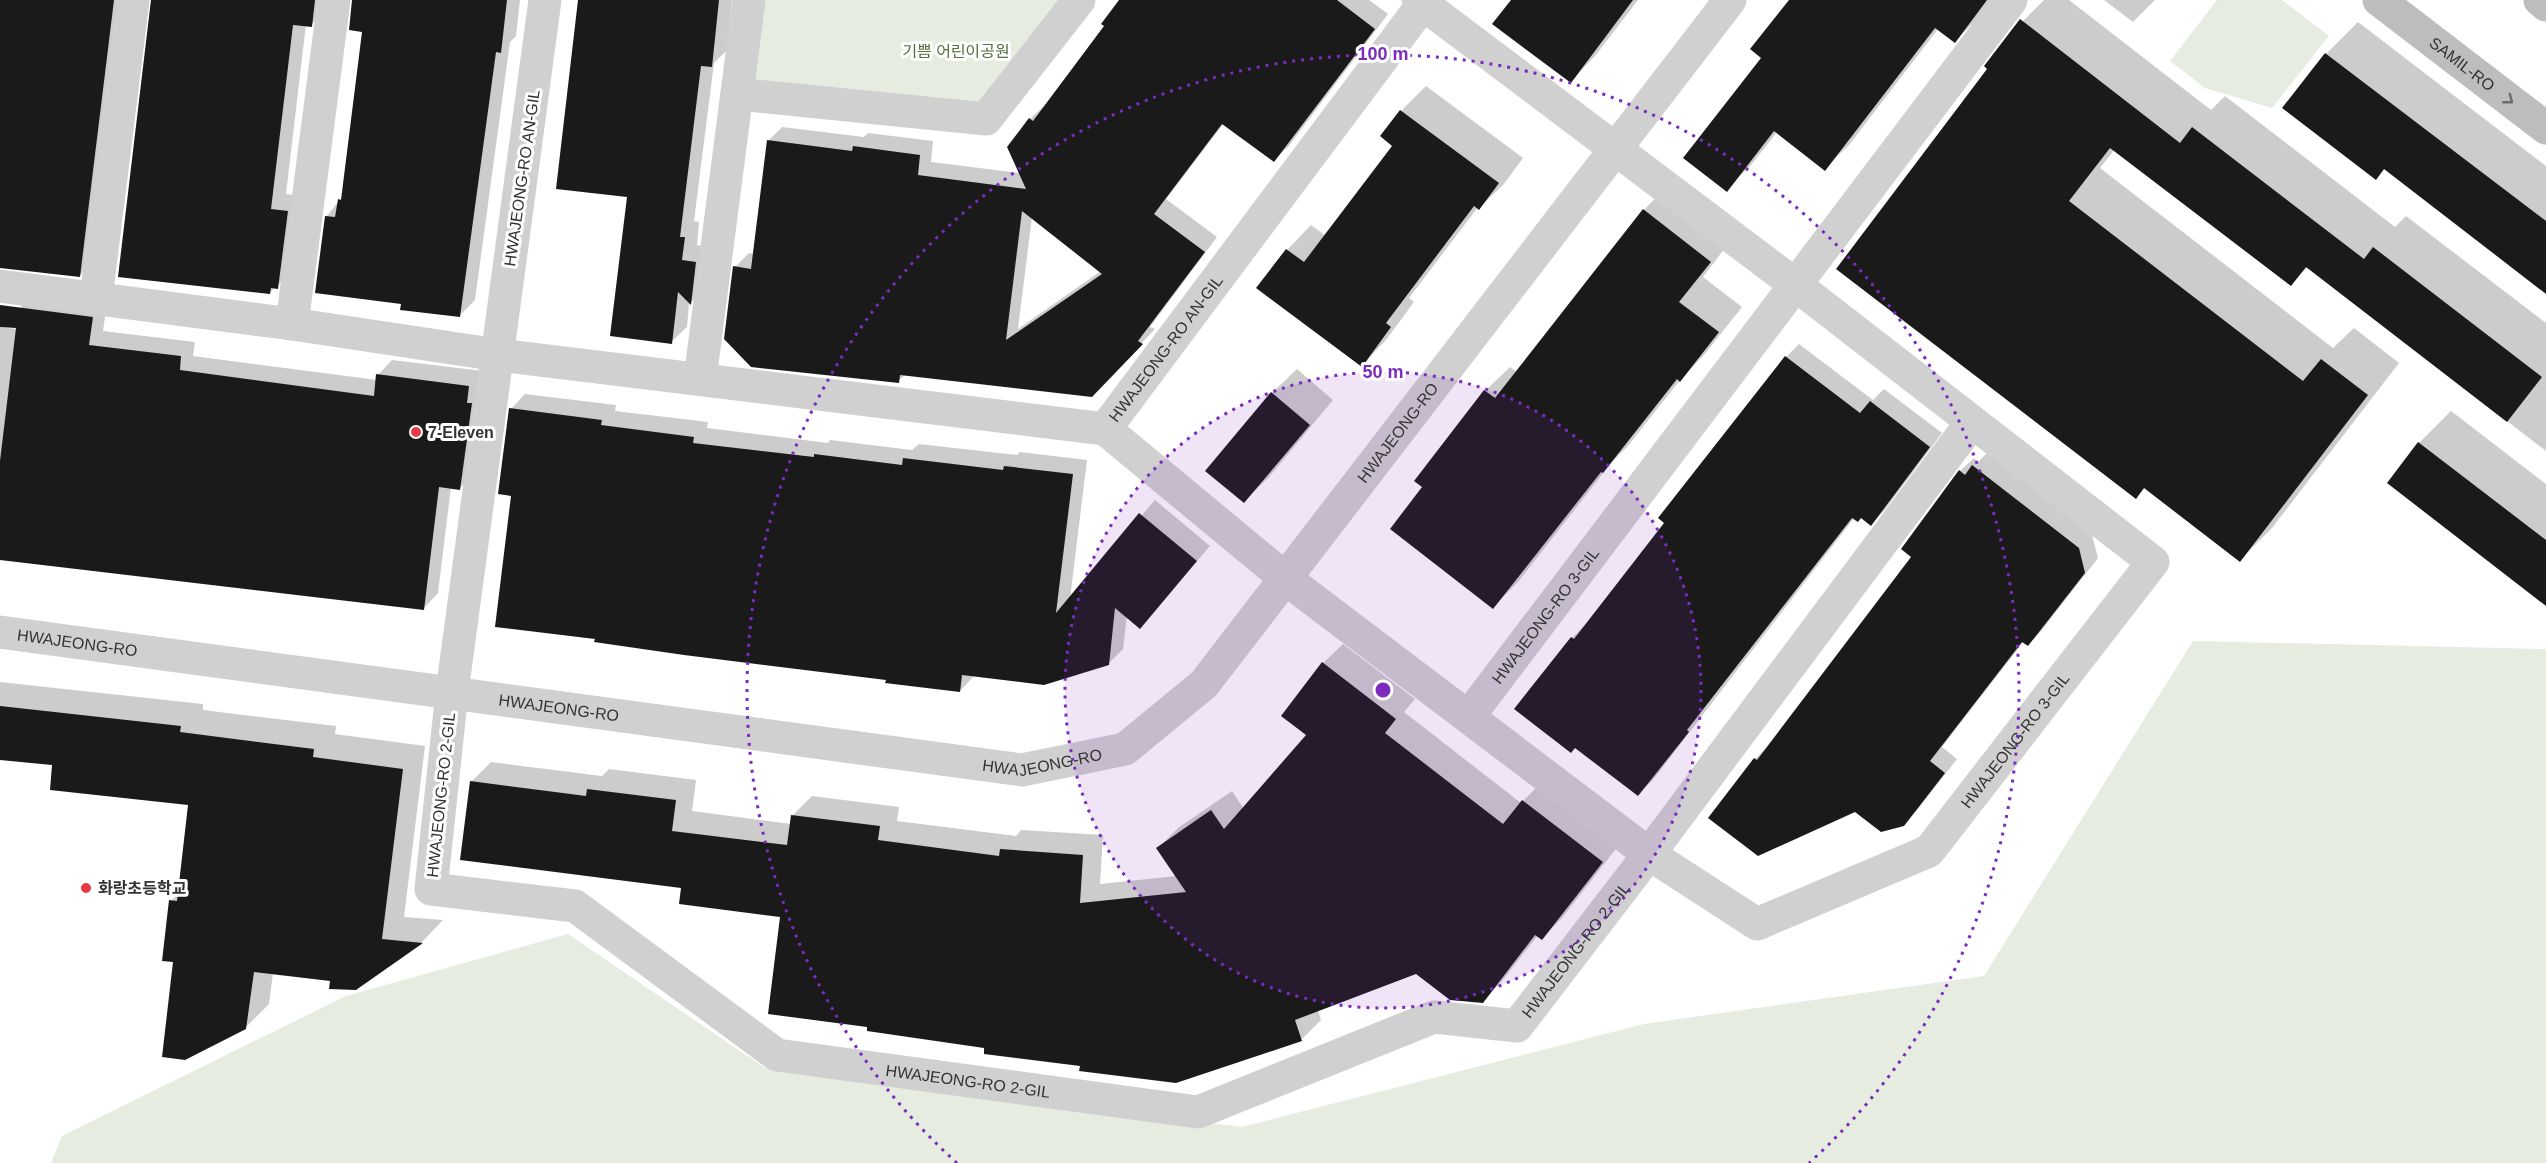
<svg xmlns="http://www.w3.org/2000/svg" width="2546" height="1163" viewBox="0 0 2546 1163" font-family="Helvetica,'Noto Sans KR',sans-serif">
	<rect width="100%" height="100%" fill="#fff"/>
	<!-- green -->
	<g fill="#e6ecdf">
		<path d="M 761,0 L 1059,0 L 982,106 L 752,81 Z"/>
		<path d="M 2217,0 L 2282,0 L 2329,36 L 2272,108 L 2205,88 L 2170,61 Z"/>
		<path d="M 2193,641 L 2546,649 L 2546,1163 L 51,1163 L 62,1136 L 346,996 L 568,934 L 765,1068 L 1242,1127 L 1644,1024 L 1984,976 Z"/>
	</g>
	<!-- shadow -->
	<g fill="#0003" fill-rule="evenodd">
		<path d="M 0,0 L 127,0 L 95,260 L 79,276 L 0,252 Z"/>
		<path d="M 153,0 L 328,0 L 327,9 L 311,25 L 306,24 L 286,194 L 302,196 L 293,272 L 269,293 Z"/>
		<path d="M 353,0 L 520,0 L 516,36 L 510,42 L 475,300 L 460,315 L 402,303 L 326,217 L 343,196 L 364,30 Z"/>
		<path d="M 580,0 L 732,0 L 727,50 L 714,63 L 694,221 L 699,222 L 697,245 L 711,247 L 706,288 L 689,304 L 687,327 L 671,342 L 629,196 Z"/>
		<path d="M 1121,0 L 1369,0 L 1388,14 L 1288,147 L 1274,160 L 1224,123 L 1166,199 L 1217,237 L 1150,327 L 1155,329 L 1105,382 L 905,375 L 898,381 L 735,267 L 749,253 L 755,254 L 768,141 L 782,127 L 864,137 L 868,133 L 933,141 L 931,162 L 1021,173 L 1030,119 L 1044,106 L 1045,107 L 1106,26 ZM 1032,217 L 1101,271 L 1018,329 Z"/>
		<path d="M 1512,0 L 1638,0 L 1595,56 L 1571,81 Z"/>
		<path d="M 1790,0 L 1992,0 L 1979,17 L 1955,41 L 1938,29 L 1849,145 L 1824,169 L 1777,132 L 1751,165 L 1726,190 L 1763,57 Z"/>
		<path d="M 2044,0 L 2069,0 L 2211,110 L 2225,96 L 2395,227 L 2406,216 L 2546,323 L 2546,451 L 2308,267 L 2290,284 L 2115,149 L 2100,168 L 2333,348 L 2354,328 L 2399,363 L 2272,528 L 2240,560 L 2145,487 L 2136,497 L 1989,68 L 2012,32 Z"/>
		<path d="M 2104,0 L 2155,0 L 2133,22 Z"/>
		<path d="M 2358,22 L 2546,166 L 2546,292 L 2385,168 L 2376,178 L 2326,54 Z"/>
		<path d="M 1426,86 L 1523,158 L 1504,184 L 1479,208 L 1478,207 L 1409,298 L 1414,302 L 1386,340 L 1362,365 L 1287,250 L 1311,225 L 1326,236 L 1394,145 L 1382,136 L 1401,111 Z"/>
		<path d="M 1668,185 L 1734,236 L 1703,277 L 1742,307 L 1704,355 L 1680,380 L 1627,447 L 1611,463 L 1518,582 L 1493,607 L 1424,487 L 1416,480 L 1485,391 L 1510,367 L 1517,372 L 1644,210 Z"/>
		<path d="M 35,293 L 107,303 L 103,331 L 195,342 L 193,356 L 377,380 L 378,375 L 392,360 L 483,371 L 474,474 L 460,488 L 451,487 L 438,593 L 424,608 L 0,558 L 0,327 L 18,329 L 20,308 Z"/>
		<path d="M 1799,344 L 1873,400 L 1884,389 L 1942,433 L 1884,511 L 1871,524 L 1861,516 L 1854,518 L 1652,781 L 1638,794 L 1572,638 L 1585,625 L 1586,626 L 1666,522 L 1786,357 Z"/>
		<path d="M 1297,369 L 1333,400 L 1269,477 L 1244,501 L 1272,393 Z"/>
		<path d="M 525,394 L 616,405 L 615,411 L 708,422 L 707,428 L 828,443 L 830,440 L 912,450 L 919,444 L 1017,455 L 1020,452 L 1087,460 L 1070,599 L 1155,500 L 1210,546 L 1140,627 L 1127,615 L 1123,649 L 1108,664 L 974,676 L 960,691 L 887,678 L 596,638 L 513,494 L 511,409 Z"/>
		<path d="M 2451,411 L 2546,484 L 2546,604 L 2389,483 L 2419,443 Z"/>
		<path d="M 1987,453 L 2092,535 L 2098,558 L 2041,631 L 2028,644 L 2024,641 L 1942,747 L 1957,759 L 1917,810 L 1903,824 L 1855,811 L 1710,818 L 1755,759 L 1768,746 L 1914,557 L 1903,548 L 1960,471 L 1974,458 L 1978,462 Z"/>
		<path d="M 1343,644 L 1415,699 L 1404,712 L 1521,803 L 1543,781 L 1622,841 L 1562,918 L 1542,938 L 1538,935 L 1502,981 L 1482,1002 L 1417,972 L 1318,1010 L 1321,1020 L 1301,1040 L 1081,1065 L 869,1026 L 782,916 L 683,887 L 471,782 L 491,762 L 602,776 L 609,769 L 696,780 L 692,811 L 791,824 L 792,816 L 812,796 L 899,807 L 897,821 L 1016,836 L 1021,830 L 1103,835 L 1100,884 L 1177,876 L 1158,848 L 1178,828 L 1232,791 L 1244,809 L 1308,735 L 1323,663 Z"/>
		<path d="M 0,682 L 203,704 L 203,710 L 336,726 L 335,734 L 425,746 L 404,917 L 443,920 L 422,942 L 355,989 L 332,980 L 273,973 L 269,1004 L 245,1028 L 175,961 L 171,901 L 179,893 L 190,803 L 54,764 L 0,758 Z"/>
	</g>
	<!-- building -->
	<g fill="#1a1a1a" fill-rule="evenodd">
		<path d="M 0,0 L 114,0 L 80,277 L 0,268 Z"/>
		<path d="M 151,0 L 315,0 L 312,27 L 293,25 L 271,209 L 288,211 L 278,289 L 271,288 L 270,294 L 118,277 Z"/>
		<path d="M 352,0 L 507,0 L 501,53 L 496,52 L 460,317 L 400,310 L 401,304 L 315,293 L 325,216 L 335,217 L 338,199 L 341,200 L 362,32 L 349,30 Z"/>
		<path d="M 578,0 L 719,0 L 712,67 L 701,66 L 680,237 L 685,237 L 682,260 L 696,262 L 691,305 L 678,292 L 672,344 L 610,336 L 627,197 L 556,189 Z"/>
		<path d="M 1119,0 L 1337,0 L 1375,29 L 1274,162 L 1222,124 L 1154,214 L 1205,252 L 1138,341 L 1143,344 L 1092,397 L 900,375 L 899,383 L 751,367 L 724,339 L 733,266 L 751,269 L 767,140 L 852,151 L 853,146 L 920,155 L 918,175 L 1026,189 L 1007,147 L 1029,118 L 1033,121 L 1104,26 L 1101,24 ZM 1022,211 L 1102,274 L 1006,340 Z"/>
		<path d="M 1511,0 L 1633,0 L 1571,83 L 1492,24 Z"/>
		<path d="M 1789,0 L 1987,0 L 1955,43 L 1935,28 L 1825,171 L 1774,131 L 1727,192 L 1683,158 L 1761,58 L 1750,49 Z"/>
		<path d="M 2020,19 L 2180,143 L 2192,127 L 2364,259 L 2373,247 L 2542,377 L 2507,422 L 2306,267 L 2291,286 L 2110,148 L 2069,201 L 2303,381 L 2321,359 L 2368,395 L 2240,562 L 2144,488 L 2136,499 L 1836,269 L 1987,69 L 1984,66 Z"/>
		<path d="M 2325,53 L 2546,221 L 2546,294 L 2384,169 L 2376,180 L 2282,108 Z"/>
		<path d="M 1400,110 L 1499,183 L 1479,210 L 1474,206 L 1386,323 L 1391,327 L 1362,367 L 1256,288 L 1286,249 L 1304,262 L 1392,146 L 1380,136 Z"/>
		<path d="M 1643,209 L 1711,262 L 1679,302 L 1719,332 L 1680,382 L 1677,379 L 1603,473 L 1601,472 L 1493,609 L 1390,529 L 1422,487 L 1414,481 L 1484,390 L 1495,398 Z"/>
		<path d="M 0,305 L 93,317 L 89,345 L 181,356 L 180,370 L 374,396 L 376,374 L 469,386 L 467,403 L 472,403 L 460,490 L 439,487 L 424,610 L 0,560 L 0,461 L 16,328 L 0,327 Z"/>
		<path d="M 1785,356 L 1860,413 L 1870,401 L 1930,447 L 1871,526 L 1861,518 L 1858,522 L 1852,518 L 1687,730 L 1689,732 L 1638,796 L 1575,748 L 1571,753 L 1514,709 L 1571,637 L 1574,639 L 1664,523 L 1658,518 Z"/>
		<path d="M 1271,392 L 1310,425 L 1244,503 L 1205,471 Z"/>
		<path d="M 509,408 L 602,420 L 601,425 L 694,437 L 693,443 L 814,457 L 814,454 L 902,465 L 903,458 L 1003,470 L 1004,466 L 1073,474 L 1056,613 L 1139,513 L 1197,561 L 1140,629 L 1115,608 L 1109,665 L 1044,685 L 962,675 L 960,692 L 885,683 L 886,680 L 684,655 L 594,642 L 595,639 L 495,627 L 511,496 L 498,494 Z"/>
		<path d="M 2418,442 L 2546,540 L 2546,606 L 2387,483 Z"/>
		<path d="M 1972,465 L 2079,548 L 2085,573 L 2028,646 L 2022,642 L 1930,761 L 1945,773 L 1904,826 L 1881,832 L 1855,812 L 1758,856 L 1708,818 L 1754,758 L 1757,760 L 1911,557 L 1901,549 L 1959,470 L 1965,475 Z"/>
		<path d="M 1322,662 L 1396,719 L 1385,733 L 1503,824 L 1522,800 L 1603,862 L 1542,940 L 1535,935 L 1483,1003 L 1450,1000 L 1416,974 L 1295,1020 L 1302,1041 L 1176,1083 L 1079,1071 L 1080,1066 L 984,1054 L 984,1048 L 867,1031 L 867,1027 L 768,1014 L 780,917 L 679,904 L 681,888 L 460,860 L 470,781 L 586,796 L 587,789 L 676,800 L 672,831 L 787,845 L 791,815 L 880,826 L 878,840 L 999,856 L 1000,849 L 1083,855 L 1080,903 L 1186,892 L 1156,848 L 1211,810 L 1224,829 L 1306,735 L 1281,716 Z"/>
		<path d="M 0,706 L 181,726 L 180,732 L 314,749 L 313,757 L 403,769 L 382,939 L 423,943 L 356,990 L 329,989 L 330,981 L 254,972 L 246,1029 L 185,1060 L 162,1057 L 173,962 L 162,961 L 169,900 L 177,901 L 188,805 L 50,790 L 52,765 L 0,760 Z"/>
	</g>
	<g fill="none" stroke-linecap="round" stroke-linejoin="round">
		<!-- minor -->
		<g stroke="#d0d0d0" stroke-width="33">
			<path id="s1" d="M 545,0 L 452,692 L 431,889 L 575,906 L 777,1055 L 1198,1112 L 1434,1017 L 1517,1026 L 1649,854 L 1972,422"/>
			<path d="M 737,94 L 986,119 L 1079,0"/>
			<path id="s2" d="M 0,286 L 292,324 L 498,355 L 1105,429 L 1423,4 L 1418,0"/>
			<path d="M 96,298 L 133,0"/>
			<path d="M 292,324 L 334,0"/>
			<path d="M 700,379 L 749,0"/>
			<path id="s3" d="M 1105,429 L 1286,579 L 1649,854 L 1757,924 L 1929,851 L 2153,562 L 1797,286 L 1423,4 L 1426,0"/>
			<path id="s4" d="M 1469,716 L 2011,0"/>
		</g>
		<!-- tertiary -->
		<path stroke="#d0d0d0" stroke-width="33" id="s5" d="M 0,632 L 1022,770 L 1125,749 L 1204,684 L 1730,0"/>
		<!-- secondary -->
		<g stroke="#bdbdbd" stroke-width="33">
			<path id="s6" d="M 2379,0 L 2546,128"/>
			<path d="M 2540,0 L 2546,5"/>
		</g>
	</g>
	<!-- one-way arrows -->
	<defs><path id="oneway-chevron" d="M-2-3.5L2.5 0L-2 3.5" fill="none" stroke-width="1.6" stroke-linecap="round" stroke-linejoin="round" transform="scale(1.5)"/></defs>
	<use stroke="#6a6a6a" href="#oneway-chevron" transform="translate(2509 100) rotate(38)"/>
	<!-- distance rings -->
	<circle cx="1383" cy="690" r="318" fill="#7b2cbf" fill-opacity=".12"/>
	<g fill="none" stroke="#7b2cbf" stroke-width="3" stroke-dasharray="3 6">
		<circle cx="1383" cy="690" r="318"/>
		<path d="M957 1163A636 636 0 1 1 1809 1163"/>
	</g>
	<!-- markers -->
	<g fill="#e63946" stroke="#fff" stroke-width="2">
		<circle cx="416" cy="432" r="6"/>
		<circle cx="86" cy="888" r="6"/>
	</g>
	<g text-anchor="middle" dominant-baseline="central" stroke-width="6" stroke-linejoin="round" paint-order="stroke">
		<!-- park labels -->
		<g font-size="16" fill="#56703f" stroke="#fff">
			<text x="956" y="51">기쁨 어린이공원</text>
		</g>
		<!-- street labels -->
		<g font-size="16" fill="#333" stroke="#fff">
			<text stroke="none"><textPath href="#s6" startOffset="105">SAMIL-RO</textPath></text>
			<text transform="translate(522 178) rotate(-82)">HWAJEONG-RO AN-GIL</text>
			<text stroke="none"><textPath href="#s2" startOffset="1215">HWAJEONG-RO AN-GIL</textPath></text>
			<text stroke="none"><textPath href="#s5" startOffset="1556">HWAJEONG-RO</textPath></text>
			<text stroke="none"><textPath href="#s4" startOffset="126">HWAJEONG-RO 3-GIL</textPath></text>
			<text stroke="none"><textPath href="#s5" startOffset="78">HWAJEONG-RO</textPath></text>
			<text stroke="none"><textPath href="#s5" startOffset="564">HWAJEONG-RO</textPath></text>
			<text stroke="none"><textPath href="#s3" startOffset="1146">HWAJEONG-RO 3-GIL</textPath></text>
			<text stroke="none"><textPath href="#s5" startOffset="1052">HWAJEONG-RO</textPath></text>
			<text transform="translate(441 795) rotate(-84)">HWAJEONG-RO 2-GIL</text>
			<text stroke="none"><textPath href="#s1" startOffset="2151">HWAJEONG-RO 2-GIL</textPath></text>
			<text stroke="none"><textPath href="#s1" startOffset="1485">HWAJEONG-RO 2-GIL</textPath></text>
		</g>
		<!-- poi labels -->
		<g font-size="16" font-weight="bold" fill="#333" stroke="#fff" text-anchor="start">
			<text x="428" y="432">7-Eleven</text>
			<text x="98" y="888">화랑초등학교</text>
		</g>
	</g>
	<circle cx="1383" cy="690" r="9" fill="#7b2cbf" stroke="#fff" stroke-width="3"/>
	<g font-size="18" text-anchor="middle" font-weight="bold" fill="#7b2cbf" stroke="#fff" stroke-width="6" stroke-linejoin="round" paint-order="stroke">
		<text x="1383" y="60">100 m</text>
		<text x="1383" y="378">50 m</text>
	</g>
</svg>
